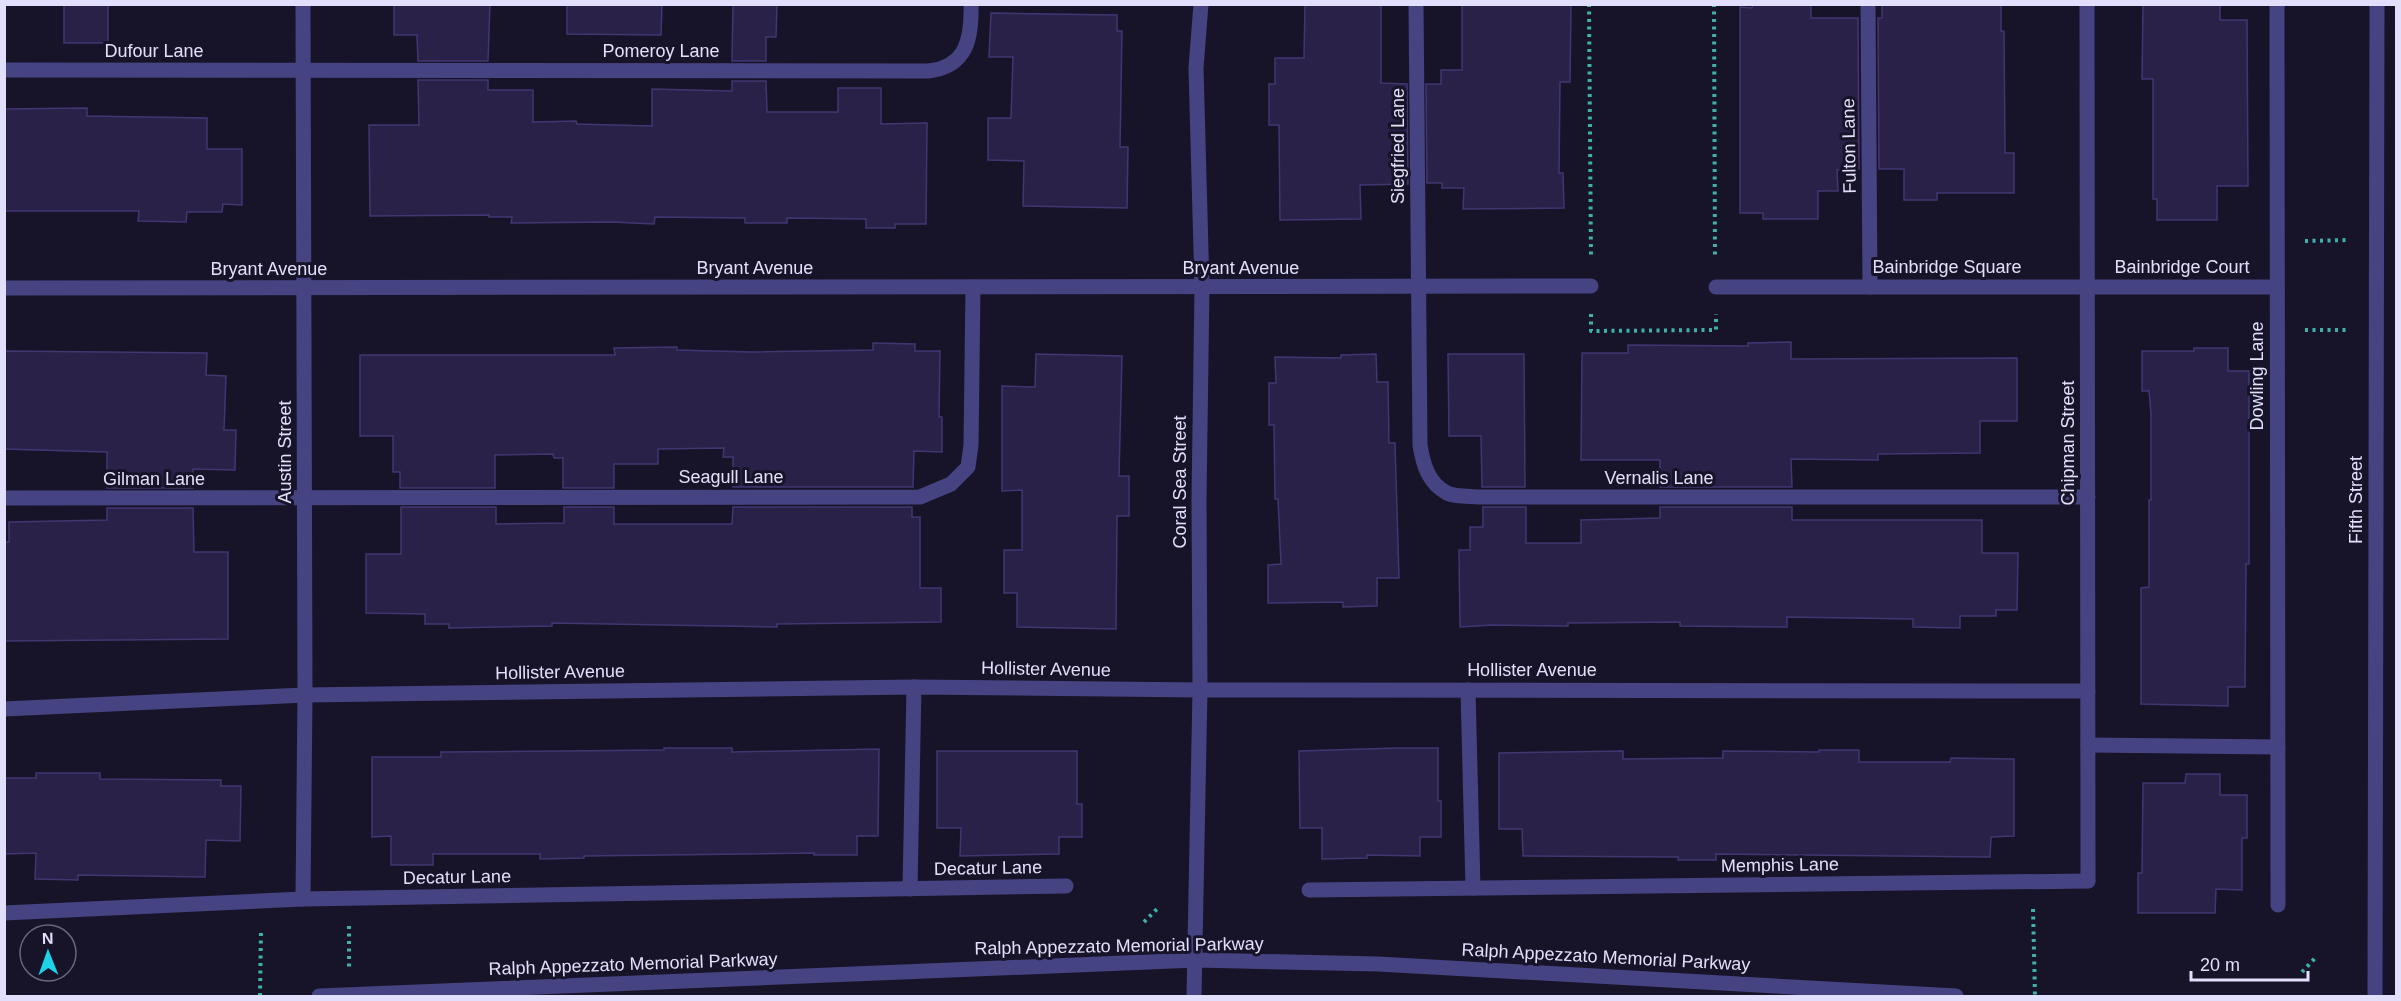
<svg xmlns="http://www.w3.org/2000/svg" width="2401" height="1001" viewBox="0 0 2401 1001" font-family="Arial,sans-serif">
	<rect width="100%" height="100%" fill="#171429"/>
	<!-- building -->
	<g fill="#292148" stroke="#423672" stroke-width="1.5">
		<rect x="64" y="4" width="44" height="39"/>
		<path d="M 394,4 L 490,4 L 488,61 L 418,61 L 417,35 L 394,35 Z"/>
		<path d="M 567,4 L 662,4 L 661,35 L 567,34 Z"/>
		<path d="M 733,4 L 777,4 L 776,37 L 766,37 L 766,61 L 732,61 Z"/>
		<path d="M 1305,4 L 1381,4 L 1381,83 L 1407,84 L 1408,184 L 1360,185 L 1361,219 L 1280,220 L 1279,125 L 1269,125 L 1269,84 L 1275,84 L 1275,58 L 1304,58 Z"/>
		<path d="M 1462,4 L 1571,4 L 1570,82 L 1560,82 L 1559,173 L 1563,173 L 1564,208 L 1463,209 L 1464,188 L 1442,188 L 1442,183 L 1427,183 L 1426,84 L 1441,84 L 1441,70 L 1462,70 Z"/>
		<path d="M 1753,4 L 1811,4 L 1811,18 L 1858,18 L 1859,169 L 1837,170 L 1838,191 L 1818,191 L 1818,219 L 1763,219 L 1763,213 L 1740,213 L 1740,7 L 1752,8 Z"/>
		<path d="M 1882,4 L 2001,4 L 2001,31 L 2004,31 L 2005,153 L 2014,153 L 2014,193 L 1937,193 L 1937,200 L 1904,200 L 1904,169 L 1879,169 L 1878,18 L 1882,18 Z"/>
		<path d="M 2143,4 L 2220,4 L 2220,20 L 2247,20 L 2248,186 L 2217,186 L 2217,220 L 2157,220 L 2157,199 L 2153,199 L 2153,79 L 2142,79 Z"/>
		<path d="M 991,13 L 1117,15 L 1117,31 L 1122,31 L 1120,147 L 1128,147 L 1127,208 L 1023,206 L 1024,161 L 988,160 L 988,118 L 1011,118 L 1013,57 L 989,57 Z"/>
		<path d="M 418,80 L 488,80 L 488,90 L 533,90 L 533,122 L 576,121 L 577,124 L 652,126 L 652,89 L 732,91 L 732,81 L 766,81 L 767,112 L 838,112 L 838,88 L 881,88 L 881,124 L 927,123 L 926,224 L 895,224 L 895,228 L 866,228 L 866,219 L 787,218 L 787,223 L 745,223 L 745,218 L 655,217 L 654,224 L 612,222 L 511,223 L 512,217 L 489,217 L 489,215 L 370,216 L 369,125 L 419,125 Z"/>
		<path d="M 87,108 L 87,116 L 207,118 L 207,149 L 242,149 L 242,205 L 223,204 L 222,212 L 187,212 L 186,222 L 138,221 L 139,211 L 4,211 L 4,109 Z"/>
		<path d="M 1791,342 L 1791,359 L 2017,358 L 2017,421 L 1980,421 L 1980,453 L 1878,454 L 1878,460 L 1791,459 L 1792,487 L 1660,487 L 1660,460 L 1581,460 L 1582,353 L 1628,353 L 1628,345 L 1748,346 L 1748,343 Z"/>
		<path d="M 873,343 L 915,344 L 915,351 L 940,351 L 939,417 L 942,417 L 942,452 L 914,451 L 913,487 L 733,487 L 733,457 L 723,457 L 724,448 L 658,449 L 658,464 L 614,464 L 614,488 L 563,488 L 563,458 L 554,458 L 553,454 L 495,455 L 495,488 L 400,488 L 400,472 L 393,472 L 393,436 L 360,436 L 360,355 L 615,355 L 614,348 L 677,347 L 677,350 L 751,352 L 873,350 Z"/>
		<path d="M 2194,348 L 2228,348 L 2228,371 L 2249,371 L 2249,564 L 2246,564 L 2245,687 L 2228,687 L 2228,706 L 2141,704 L 2141,588 L 2149,587 L 2149,500 L 2151,500 L 2151,414 L 2149,391 L 2142,391 L 2142,351 L 2194,351 Z"/>
		<path d="M 4,351 L 207,353 L 206,375 L 226,376 L 224,430 L 236,430 L 235,470 L 193,469 L 193,488 L 107,488 L 107,452 L 4,449 Z"/>
		<path d="M 1036,354 L 1122,356 L 1119,476 L 1129,476 L 1129,516 L 1117,516 L 1116,629 L 1017,627 L 1017,593 L 1004,593 L 1004,550 L 1022,550 L 1022,490 L 1002,491 L 1002,386 L 1035,387 Z"/>
		<path d="M 1376,354 L 1377,382 L 1388,382 L 1389,443 L 1395,443 L 1399,578 L 1377,578 L 1377,606 L 1343,607 L 1343,602 L 1268,603 L 1268,565 L 1281,564 L 1278,499 L 1275,499 L 1274,425 L 1269,425 L 1269,383 L 1276,383 L 1275,357 L 1341,358 L 1341,355 Z"/>
		<path d="M 1448,354 L 1524,354 L 1525,487 L 1482,487 L 1481,436 L 1449,436 Z"/>
		<path d="M 401,507 L 496,507 L 496,524 L 564,523 L 564,507 L 614,507 L 614,524 L 732,524 L 733,507 L 912,507 L 912,517 L 920,517 L 920,588 L 941,588 L 941,622 L 777,624 L 777,627 L 552,623 L 552,626 L 449,628 L 449,624 L 425,624 L 425,614 L 366,613 L 366,554 L 401,554 Z"/>
		<path d="M 1483,507 L 1526,507 L 1526,543 L 1581,543 L 1581,520 L 1660,518 L 1660,507 L 1792,507 L 1792,520 L 1982,520 L 1982,553 L 2018,553 L 2017,610 L 1996,610 L 1996,616 L 1960,616 L 1960,628 L 1913,627 L 1913,619 L 1787,617 L 1787,627 L 1680,626 L 1680,622 L 1568,623 L 1568,626 L 1493,625 L 1460,627 L 1459,550 L 1470,550 L 1470,527 L 1483,527 Z"/>
		<path d="M 107,508 L 193,508 L 194,552 L 228,552 L 228,639 L 4,641 L 4,542 L 9,542 L 9,522 L 107,520 Z"/>
		<path d="M 664,748 L 732,748 L 732,752 L 879,749 L 878,836 L 857,836 L 857,855 L 814,855 L 814,853 L 584,856 L 584,858 L 540,859 L 540,854 L 433,854 L 433,865 L 391,865 L 391,836 L 372,837 L 372,757 L 441,757 L 441,752 L 664,750 Z"/>
		<path d="M 1397,748 L 1438,748 L 1438,801 L 1441,801 L 1441,837 L 1420,837 L 1420,856 L 1367,855 L 1367,858 L 1322,859 L 1322,828 L 1300,828 L 1299,751 Z"/>
		<path d="M 1819,750 L 1859,750 L 1859,762 L 1950,762 L 1951,758 L 2014,759 L 2014,836 L 1991,837 L 1990,857 L 1716,854 L 1716,860 L 1678,860 L 1678,857 L 1523,856 L 1522,829 L 1499,829 L 1499,753 L 1623,751 L 1623,759 L 1723,758 L 1723,751 L 1819,752 Z"/>
		<path d="M 937,751 L 1077,751 L 1077,804 L 1082,804 L 1082,837 L 1059,837 L 1059,854 L 960,856 L 961,828 L 937,828 Z"/>
		<path d="M 36,773 L 100,773 L 100,779 L 221,780 L 221,786 L 241,786 L 240,841 L 206,840 L 205,877 L 78,875 L 78,880 L 35,879 L 36,853 L 4,854 L 4,778 L 36,778 Z"/>
		<path d="M 2186,774 L 2220,774 L 2220,795 L 2247,795 L 2247,838 L 2242,838 L 2242,890 L 2216,889 L 2215,913 L 2138,913 L 2138,873 L 2142,873 L 2143,783 L 2185,783 Z"/>
	</g>
	<g fill="none" stroke-linecap="round" stroke-linejoin="round">
		<!-- path -->
		<g stroke="#3eb1aa" stroke-width="4" stroke-dasharray="3 4.5" stroke-linecap="butt">
			<path d="M 1589,4 L 1591,259"/>
			<path d="M 1714,4 L 1715,259"/>
			<path d="M 2305,241 L 2348,240"/>
			<path d="M 1591,314 L 1591,331 L 1716,330 L 1716,314"/>
			<path d="M 2305,330 L 2348,330"/>
			<path d="M 2033,909 L 2035,996"/>
			<path d="M 1144,922 L 1159,907"/>
			<path d="M 349,926 L 349,967"/>
			<path d="M 2302,972 L 2317,956"/>
			<path d="M 260,996 L 261,929"/>
		</g>
		<!-- service -->
		<g stroke="#464383" stroke-width="15">
			<path d="M 1416,4 L 1420,445 C 1423,464 1428,483 1447,493 C 1455,497 1470,496 1480,497 L 2088,497"/>
			<path d="M 1868,4 L 1870,287"/>
			<path d="M 2277,4 L 2278,905"/>
			<path d="M 1468,690 L 1473,888"/>
			<path d="M 2088,745 L 2278,747"/>
			<path d="M 1309,890 L 2088,881"/>
		</g>
		<!-- minor -->
		<g stroke="#464383" stroke-width="15">
			<path d="M 2087,4 L 2088,881"/>
			<path d="M 4,70 L 928,71 C 967,67 972,38 971,4"/>
			<path d="M 1716,287 L 2276,287"/>
			<path d="M 4,288 L 1591,286"/>
			<path d="M 4,498 L 920,497 L 951,484 L 968,467 L 971,445 L 973,287"/>
			<path d="M 4,709 L 305,695 L 914,687 L 1200,690 L 2088,691"/>
			<path d="M 910,889 L 914,687"/>
			<path d="M 303,899 L 305,695 L 303,4"/>
			<path d="M 4,913 L 303,899 L 1066,886"/>
			<path d="M 1194,996 L 1200,690 L 1199,499 L 1202,287 L 1196,68 L 1201,4"/>
		</g>
		<!-- tertiary -->
		<g stroke="#464383" stroke-width="15">
			<path d="M 319,996 L 1196,960 L 1378,964 L 1956,996"/>
			<path d="M 2375,996 L 2377,4"/>
		</g>
	</g>
	<g text-anchor="middle" dominant-baseline="central" stroke-width="6" stroke-linejoin="round" paint-order="stroke">
		<!-- street labels -->
		<g font-size="18" fill="#e2dffc" stroke="#171429">
			<text x="154" y="51">Dufour Lane</text>
			<text x="661" y="51">Pomeroy Lane</text>
			<text transform="translate(1398 146) rotate(-90)">Siegfried Lane</text>
			<text transform="translate(1849 146) rotate(-91)">Fulton Lane</text>
			<text x="1947" y="267">Bainbridge Square</text>
			<text x="2182" y="267">Bainbridge Court</text>
			<text x="755" y="268">Bryant Avenue</text>
			<text x="1241" y="268">Bryant Avenue</text>
			<text x="269" y="269">Bryant Avenue</text>
			<text transform="translate(2257 376) rotate(-90)">Dowling Lane</text>
			<text transform="translate(2068 443) rotate(-90)">Chipman Street</text>
			<text transform="translate(285 452) rotate(-90)">Austin Street</text>
			<text x="731" y="477">Seagull Lane</text>
			<text x="1659" y="478">Vernalis Lane</text>
			<text x="154" y="479">Gilman Lane</text>
			<text transform="translate(1180 482) rotate(-90)">Coral Sea Street</text>
			<text transform="translate(2356 500) rotate(-90)">Fifth Street</text>
			<text transform="translate(1046 669) rotate(1)">Hollister Avenue</text>
			<text x="1532" y="670">Hollister Avenue</text>
			<text transform="translate(560 672) rotate(-1)">Hollister Avenue</text>
			<text transform="translate(1780 865) rotate(-1)">Memphis Lane</text>
			<text transform="translate(988 868) rotate(-1)">Decatur Lane</text>
			<text transform="translate(457 877) rotate(-1)">Decatur Lane</text>
			<text transform="translate(1119 946) rotate(-1)">Ralph Appezzato Memorial Parkway</text>
			<text transform="translate(1606 957) rotate(3)">Ralph Appezzato Memorial Parkway</text>
			<text transform="translate(633 964) rotate(-2)">Ralph Appezzato Memorial Parkway</text>
		</g>
	</g>
	<!-- border -->
	<rect width="2401" height="1001" fill="none" stroke="#e2dffc" stroke-width="12"/>
	<!-- north arrow -->
	<g transform="translate(48 953) rotate(359)"><circle r="28" fill="#171429" stroke="#68657d" stroke-width="1.5"/>
	<path d="M0-4.5L10 22L0 15L-10 22Z" fill="#1ed3e8"/>
	<text y="-9" font-size="16" font-weight="bold" text-anchor="middle" fill="#e2dffc">N</text>
	</g>
	<!-- scale -->
	<path d="M2191 971v9h117v-9" fill="none" stroke="#e2dffc" stroke-width="3"/>
	<text x="2200" y="971" font-size="18" fill="#e2dffc" stroke="#171429" stroke-width="4.5" paint-order="stroke">20 m</text>
</svg>
